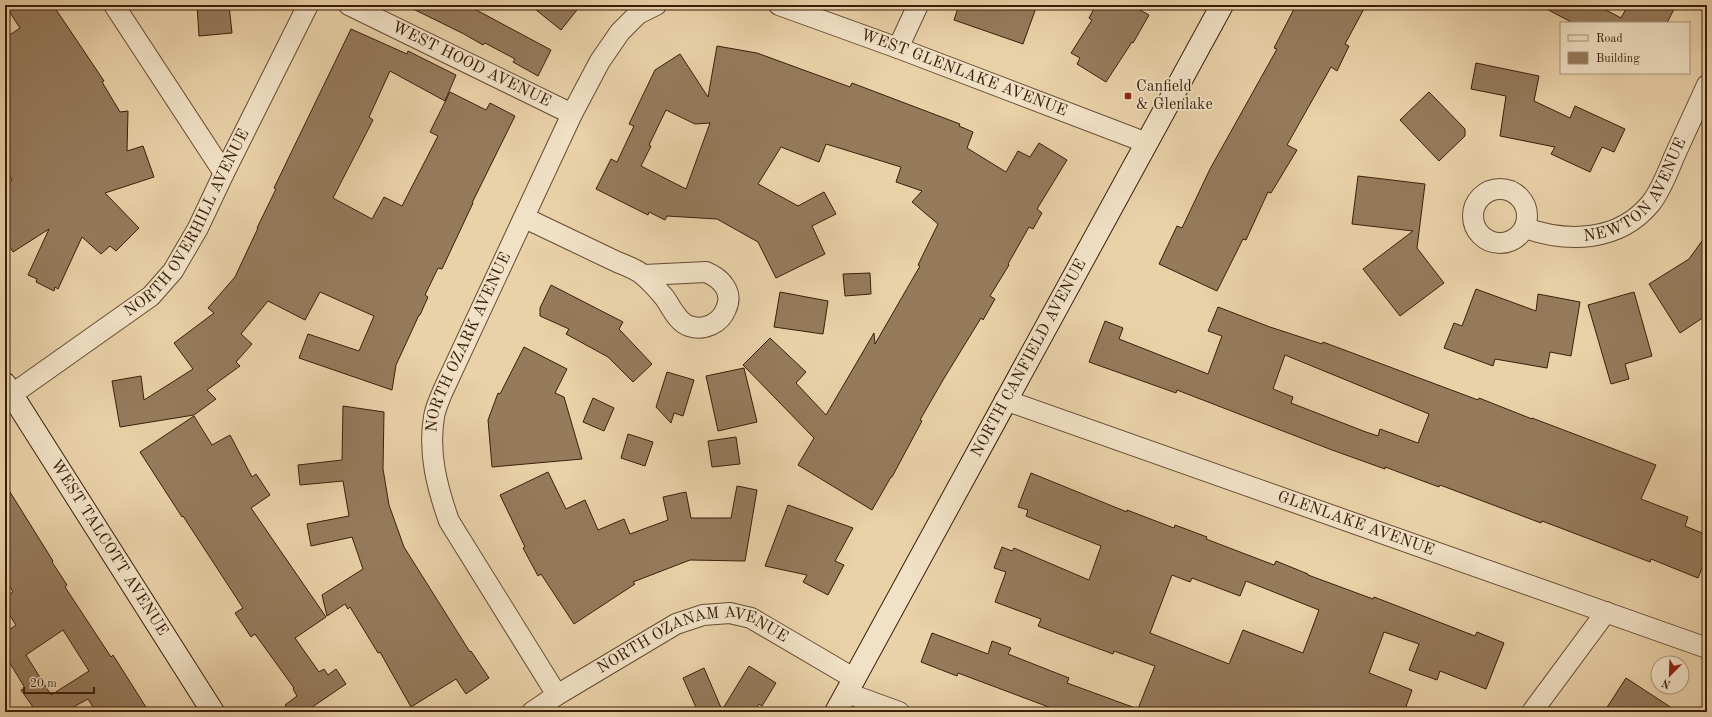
<svg xmlns="http://www.w3.org/2000/svg" width="1712" height="717" viewBox="0 0 1712 717" font-family="'Old Standard TT',serif">
	<rect width="100%" height="100%" fill="#e9d1a8"/>
	<filter id="stains"><feTurbulence type="fractalNoise" baseFrequency=".005" numOctaves="4"/><feColorMatrix values="0 0 0 0 .2 0 0 0 0 .09 0 0 0 0 .02 0 0 0 .5 -.17"/></filter>
	<radialGradient id="worn" r=".72"><stop offset=".6" stop-color="#630" stop-opacity="0"/><stop offset="1" stop-color="#630" stop-opacity=".3"/></radialGradient>
	<!-- building -->
	<g fill="#957b5c" stroke="#3a1e0a" fill-rule="evenodd">
		<path d="M 5,5 L 53,5 L 104,81 L 102,82 L 120,112 L 128,111 L 127,151 L 143,146 L 154,177 L 105,193 L 139,228 L 116,251 L 110,246 L 101,254 L 82,237 L 58,289 L 55,287 L 54,291 L 36,282 L 37,279 L 28,275 L 49,229 L 13,252 L 5,239 L 5,184 L 12,180 L 5,169 L 5,38 L 20,28 Z"/>
		<path d="M 197,5 L 229,5 L 232,33 L 199,36 Z"/>
		<path d="M 405,5 L 467,5 L 551,50 L 538,76 L 513,62 L 515,59 L 485,43 L 483,45 L 464,34 Z"/>
		<path d="M 530,5 L 581,5 L 561,30 Z"/>
		<path d="M 959,5 L 1037,5 L 1023,44 L 954,20 Z"/>
		<path d="M 1096,5 L 1131,5 L 1149,15 L 1133,43 L 1132,42 L 1106,82 L 1077,64 L 1080,58 L 1071,53 L 1092,20 L 1089,18 Z"/>
		<path d="M 1296,5 L 1366,5 L 1345,44 L 1349,46 L 1337,71 L 1331,67 L 1287,145 L 1297,150 L 1271,193 L 1268,192 L 1246,240 L 1243,239 L 1217,291 L 1159,264 L 1177,226 L 1182,228 L 1210,169 L 1277,49 L 1274,48 Z"/>
		<path d="M 1539,5 L 1597,5 L 1621,18 L 1628,5 L 1676,5 L 1667,23 L 1573,23 Z"/>
		<path d="M 351,29 L 407,54 L 408,51 L 456,75 L 445,101 L 390,71 L 369,117 L 373,120 L 333,198 L 372,219 L 384,197 L 402,206 L 438,136 L 430,132 L 450,92 L 486,110 L 490,103 L 515,116 L 472,203 L 473,203 L 442,269 L 438,268 L 425,295 L 428,297 L 420,315 L 419,315 L 396,365 L 392,390 L 299,358 L 308,334 L 359,351 L 374,316 L 320,292 L 305,320 L 268,301 L 241,334 L 252,344 L 236,362 L 240,366 L 207,390 L 216,399 L 194,415 L 120,427 L 112,381 L 141,376 L 144,400 L 193,369 L 174,343 L 214,313 L 208,308 L 235,277 L 258,228 L 257,228 L 276,189 L 274,188 Z"/>
		<path d="M 717,46 L 757,53 L 850,87 L 852,83 L 960,124 L 959,126 L 973,132 L 967,148 L 1006,172 L 1018,151 L 1030,157 L 1039,143 L 1067,160 L 1037,209 L 1042,213 L 1033,229 L 1029,227 L 1008,264 L 1009,265 L 990,296 L 995,299 L 983,320 L 981,318 L 943,380 L 920,420 L 922,421 L 892,477 L 891,477 L 872,510 L 798,465 L 814,438 L 743,365 L 770,338 L 806,372 L 796,383 L 826,415 L 874,333 L 875,344 L 920,266 L 918,265 L 938,224 L 912,202 L 922,191 L 896,182 L 901,167 L 826,144 L 819,162 L 781,147 L 758,184 L 798,206 L 824,192 L 836,214 L 812,226 L 825,254 L 776,278 L 758,242 L 717,219 L 667,216 L 665,220 L 649,212 L 648,215 L 596,189 L 611,159 L 617,162 L 634,126 L 629,124 L 655,70 L 680,54 L 708,97 ZM 666,110 L 695,124 L 710,123 L 686,189 L 641,166 L 651,146 L 649,145 Z"/>
		<path d="M 1476,63 L 1539,76 L 1534,101 L 1570,118 L 1575,106 L 1625,129 L 1614,152 L 1602,147 L 1590,172 L 1551,154 L 1555,147 L 1500,136 L 1506,96 L 1471,89 Z"/>
		<path d="M 1429,92 L 1465,129 L 1465,136 L 1439,161 L 1400,120 Z"/>
		<path d="M 1358,176 L 1425,184 L 1417,248 L 1444,283 L 1400,316 L 1363,269 L 1413,231 L 1352,224 Z"/>
		<path d="M 1707,234 L 1707,315 L 1680,333 L 1649,284 L 1689,259 Z"/>
		<path d="M 870,273 L 871,294 L 845,296 L 843,274 Z"/>
		<path d="M 551,285 L 623,322 L 619,329 L 652,364 L 633,382 L 608,357 L 566,334 L 569,329 L 540,316 L 540,308 Z"/>
		<path d="M 1476,289 L 1536,311 L 1538,294 L 1580,302 L 1571,356 L 1550,352 L 1547,368 L 1495,359 L 1493,366 L 1444,348 L 1454,323 L 1462,326 Z"/>
		<path d="M 780,292 L 828,301 L 823,334 L 774,327 Z"/>
		<path d="M 1634,292 L 1652,356 L 1625,364 L 1629,379 L 1611,384 L 1588,305 Z"/>
		<path d="M 1218,307 L 1270,327 L 1322,344 L 1323,342 L 1478,400 L 1479,398 L 1532,419 L 1532,418 L 1656,465 L 1641,499 L 1688,517 L 1685,526 L 1707,535 L 1707,555 L 1698,578 L 1651,559 L 1650,562 L 1542,521 L 1541,523 L 1440,485 L 1439,487 L 1385,467 L 1385,469 L 1332,450 L 1177,390 L 1176,393 L 1089,362 L 1105,321 L 1123,328 L 1119,339 L 1208,374 L 1222,336 L 1208,331 ZM 1285,355 L 1429,414 L 1418,443 L 1380,429 L 1378,436 L 1366,432 L 1291,403 L 1293,397 L 1273,389 Z"/>
		<path d="M 524,347 L 567,369 L 555,393 L 564,397 L 582,459 L 492,467 L 488,420 L 498,393 L 500,394 Z"/>
		<path d="M 744,368 L 757,422 L 718,431 L 706,376 Z"/>
		<path d="M 667,372 L 694,380 L 683,416 L 674,413 L 671,423 L 656,407 Z"/>
		<path d="M 593,398 L 614,408 L 604,431 L 583,422 Z"/>
		<path d="M 343,406 L 384,412 L 383,469 L 389,505 L 404,547 L 470,652 L 471,651 L 489,678 L 466,694 L 456,679 L 411,707 L 380,652 L 378,653 L 350,607 L 348,609 L 345,604 L 327,616 L 322,595 L 363,569 L 352,537 L 311,546 L 307,524 L 349,516 L 343,481 L 300,485 L 298,465 L 342,460 Z"/>
		<path d="M 194,416 L 212,445 L 230,435 L 252,477 L 256,474 L 270,495 L 251,508 L 326,617 L 295,638 L 319,672 L 324,669 L 328,675 L 336,669 L 346,684 L 305,712 L 290,712 L 285,705 L 297,696 L 293,689 L 294,688 L 255,634 L 251,637 L 235,613 L 243,608 L 183,516 L 182,517 L 140,452 Z"/>
		<path d="M 628,434 L 653,442 L 645,466 L 621,458 Z"/>
		<path d="M 736,437 L 740,464 L 712,467 L 708,441 Z"/>
		<path d="M 548,472 L 566,509 L 585,500 L 598,530 L 624,519 L 630,534 L 668,520 L 663,497 L 686,492 L 691,518 L 731,518 L 737,486 L 757,490 L 745,561 L 690,560 L 633,582 L 635,584 L 574,624 L 541,574 L 538,576 L 523,548 L 525,547 L 500,495 Z"/>
		<path d="M 1031,473 L 1127,512 L 1127,510 L 1174,528 L 1175,525 L 1207,537 L 1206,539 L 1274,565 L 1276,561 L 1308,574 L 1308,575 L 1373,599 L 1374,597 L 1475,636 L 1477,632 L 1504,643 L 1486,689 L 1440,671 L 1437,680 L 1409,670 L 1419,644 L 1384,632 L 1369,673 L 1412,690 L 1404,712 L 1062,712 L 958,673 L 957,676 L 921,662 L 932,633 L 988,654 L 992,641 L 1011,648 L 1008,654 L 1069,678 L 1067,683 L 1138,709 L 1155,666 L 1114,651 L 1113,654 L 1059,634 L 1038,626 L 1041,619 L 995,602 L 1006,572 L 994,568 L 1002,547 L 1012,551 L 1014,548 L 1089,580 L 1101,546 L 1026,516 L 1028,510 L 1018,507 ZM 1172,575 L 1190,582 L 1192,578 L 1240,596 L 1246,581 L 1319,610 L 1303,653 L 1243,630 L 1229,664 L 1150,633 Z"/>
		<path d="M 5,484 L 53,561 L 52,562 L 67,585 L 65,587 L 111,657 L 113,655 L 149,712 L 96,712 L 88,699 L 64,712 L 24,712 L 33,707 L 21,690 L 25,688 L 5,655 L 5,633 L 16,625 L 5,608 L 5,597 L 13,592 L 5,579 ZM 63,630 L 89,671 L 51,695 L 26,655 Z"/>
		<path d="M 788,505 L 853,528 L 835,561 L 844,565 L 828,595 L 803,582 L 807,575 L 765,566 Z"/>
		<path d="M 749,666 L 776,683 L 762,706 L 759,704 L 754,712 L 698,712 L 683,678 L 704,668 L 722,710 Z"/>
		<path d="M 1626,678 L 1678,712 L 1604,712 Z"/>
	</g>
	<g fill="none" stroke-linecap="round" stroke-linejoin="round">
		<defs>
			<g id="street">
				<path d="M 114,5 L 224,173"/>
				<path id="s1" d="M 349,5 L 572,114"/>
				<path id="s2" d="M 779,5 L 898,48 L 1147,143"/>
				<path d="M 898,48 L 918,5"/>
				<circle cx="1500" cy="216" r="27"/>
				<path d="M 525,218 C 554,232 584,246 613,260 C 623,265 638,269 645,277 C 652,283 658,290 664,297 C 671,306 677,322 689,326 C 704,331 720,324 726,309 C 734,292 721,278 706,272 L 644,275"/>
				<path id="s3" d="M 1525,228 C 1568,243 1619,242 1651,203 C 1661,190 1668,172 1674,157 C 1685,133 1696,109 1707,85"/>
				<path id="s4" d="M 11,395 L 151,296 L 173,271 L 198,228 L 224,173 L 308,5"/>
				<path id="s5" d="M 1005,400 L 1707,648"/>
				<path d="M 847,693 L 899,712"/>
				<path id="s6" d="M 557,695 L 449,521 C 437,487 428,453 434,417 C 435,409 439,401 442,393 L 572,114 L 600,61 L 620,32 L 638,14 L 656,5"/>
				<path id="s7" d="M 532,712 L 557,695 L 676,624 L 703,615 L 730,613 L 751,618 L 855,679"/>
				<path d="M 1532,712 L 1606,612"/>
			</g>
			<g id="secondary">
				<path id="s8" d="M 5,384 L 213,712"/>
				<path id="s9" d="M 836,712 L 1222,5"/>
			</g>
		</defs>
		<!-- street casing -->
		<use href="#street" stroke="#664b32" stroke-width="22"/>
		<!-- secondary casing -->
		<use href="#secondary" stroke="#3a1e0a" stroke-width="24"/>
		<!-- street -->
		<use href="#street" stroke="#f1e1c6" stroke-width="20"/>
		<!-- secondary -->
		<use href="#secondary" stroke="#f1e1c6" stroke-width="22"/>
	</g>
	<!-- markers -->
	<rect fill="#8f2418" stroke="#f1e1c6" stroke-width="1.5" x="1124" y="92" width="8" height="8" rx="2"/>
	<g text-anchor="middle" dominant-baseline="central" stroke-width="3.5" stroke-linejoin="round" paint-order="stroke">
		<!-- street labels -->
		<g font-size="16" fill="#3a1e0a" stroke="#f1e1c6">
			<text stroke="none"><textPath href="#s1" startOffset="136">WEST HOOD AVENUE</textPath></text>
			<text stroke="none"><textPath href="#s2" startOffset="197">WEST GLENLAKE AVENUE</textPath></text>
			<text stroke="none"><textPath href="#s3" startOffset="134">NEWTON AVENUE</textPath></text>
			<text stroke="none"><textPath href="#s4" startOffset="252">NORTH OVERHILL AVENUE</textPath></text>
			<text stroke="none"><textPath href="#s6" startOffset="393">NORTH OZARK AVENUE</textPath></text>
			<text stroke="none"><textPath href="#s9" startOffset="403">NORTH CANFIELD AVENUE</textPath></text>
			<text stroke="none"><textPath href="#s5" startOffset="372">GLENLAKE AVENUE</textPath></text>
			<text stroke="none"><textPath href="#s8" startOffset="194">WEST TALCOTT AVENUE</textPath></text>
			<text stroke="none"><textPath href="#s7" startOffset="183">NORTH OZANAM AVENUE</textPath></text>
		</g>
		<!-- poi labels -->
		<g font-size="16" fill="#3a1e0a" stroke="#f1e1c6" text-anchor="start">
			<text x="1136" y="87">Canfield<tspan x="1136" dy="18">&amp; Glenlake</tspan></text>
		</g>
	</g>
	<!-- margin -->
	<rect width="1712" height="717" fill="none" stroke="#e9d1a8" stroke-width="20"/>
	<rect x="6" y="6" width="1700" height="705" fill="none" stroke="#3a1e0a" stroke-width="2"/>
	<rect x="10" y="10" width="1692" height="697" fill="none" stroke="#3a1e0a"/>
	<!-- legend -->
	<rect x="1560" y="22" width="130" height="52" fill="#f1e1c6" stroke="#a8937b"/>
	<rect x="1568" y="35" width="20" height="6" fill="#f1e1c6" stroke="#a8937b"/>
	<text x="1596" y="42" font-size="12" fill="#3a1e0a">Road</text>
	<rect x="1568" y="52" width="20" height="12" fill="#957b5c" stroke="#a8937b"/>
	<text x="1596" y="62" font-size="12" fill="#3a1e0a">Building</text>
	<!-- north arrow -->
	<g transform="translate(1670 675) rotate(203)"><circle r="19" fill="#f1e1c6" stroke="#a8937b"/>
	<path d="M0-3L7 15L0 10L-7 15Z" fill="#8f2418"/>
	<text y="-6" font-size="11" font-weight="bold" text-anchor="middle" fill="#3a1e0a">N</text>
	</g>
	<!-- scale -->
	<path d="M24 687v6h70v-6" fill="none" stroke="#3a1e0a" stroke-width="2"/>
	<text x="30" y="687" font-size="12" fill="#3a1e0a" stroke="#f1e1c6" stroke-width="3" paint-order="stroke">20 m</text>
	<rect width="100%" height="100%" filter="url(#stains)"/>
	<rect width="100%" height="100%" fill="url(#worn)"/>
</svg>
